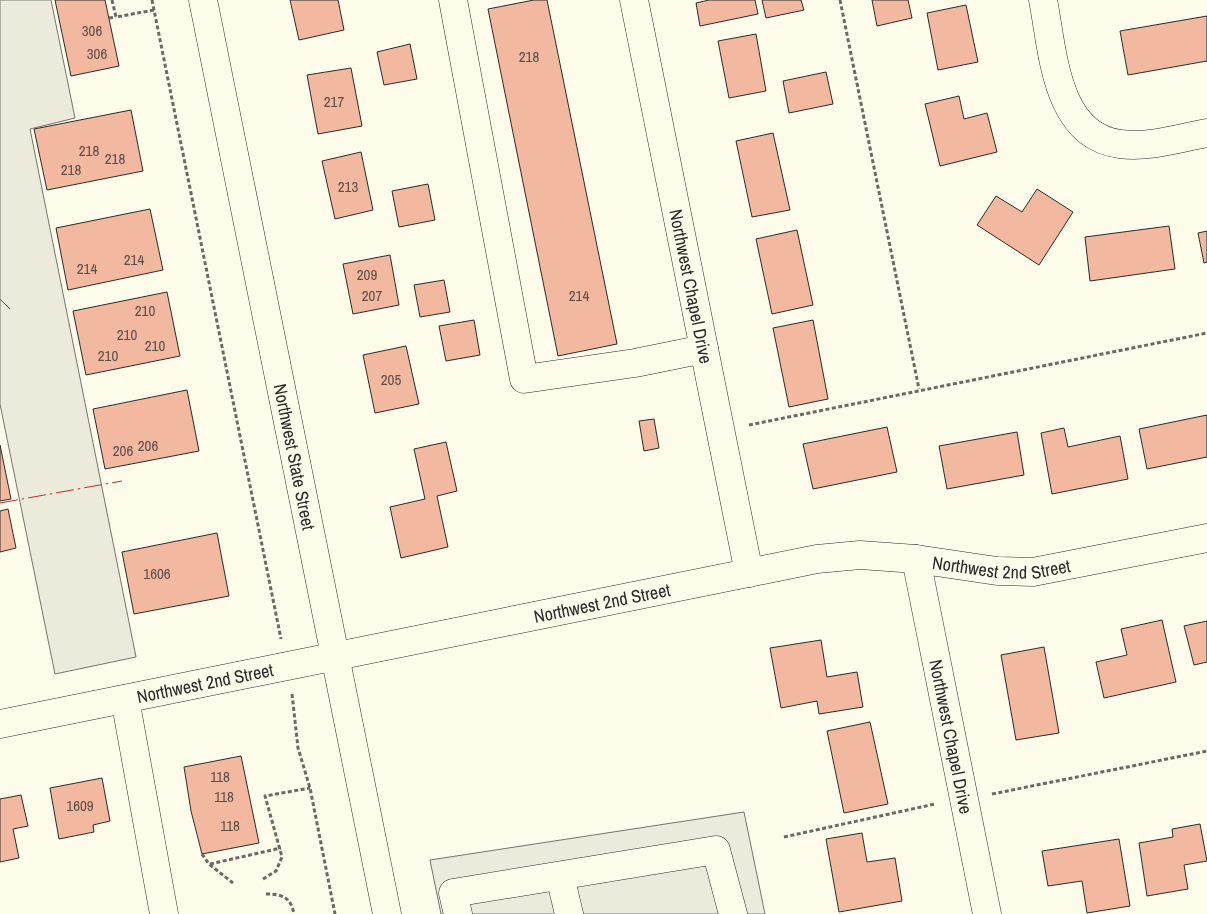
<svg xmlns="http://www.w3.org/2000/svg" width="1207" height="914" viewBox="0 0 1207 914" font-family="'Archivo Narrow',sans-serif">
	<rect width="100%" height="100%" fill="#fdfbea"/>
	<!-- parking -->
	<g fill="#eceadb" stroke="#74746e">
		<path d="M 0,0 L 51,0 L 75,118 L 30,129 L 136,657 L 55,674 L 0,404 Z"/>
		<path d="M 744,812 L 765,914 L 441,914 L 430,860 Z"/>
	</g>
	<!-- building -->
	<g fill="#f2b8a0" stroke="#2b2b2b">
		<path d="M 55,0 L 105,0 L 119,66 L 71,76 Z"/>
		<path d="M 290,0 L 338,0 L 344,30 L 299,40 Z"/>
		<path d="M 534,0 L 547,0 L 617,344 L 558,356 L 488,9 Z"/>
		<path d="M 709,0 L 755,0 L 758,14 L 700,26 L 696,3 Z"/>
		<path d="M 762,0 L 801,0 L 804,10 L 766,18 Z"/>
		<path d="M 872,0 L 908,0 L 912,18 L 877,26 Z"/>
		<path d="M 966,5 L 978,62 L 938,70 L 927,13 Z"/>
		<path d="M 1207,16 L 1207,61 L 1128,75 L 1120,31 Z"/>
		<path d="M 756,34 L 766,91 L 729,98 L 718,41 Z"/>
		<path d="M 410,44 L 417,79 L 384,85 L 377,52 Z"/>
		<path d="M 351,68 L 362,126 L 318,134 L 307,75 Z"/>
		<path d="M 826,72 L 833,104 L 789,113 L 783,81 Z"/>
		<path d="M 959,96 L 964,119 L 987,113 L 997,152 L 940,166 L 925,104 Z"/>
		<path d="M 131,110 L 143,171 L 47,190 L 34,129 Z"/>
		<path d="M 773,133 L 790,210 L 752,217 L 736,141 Z"/>
		<path d="M 361,152 L 373,210 L 335,219 L 322,161 Z"/>
		<path d="M 428,184 L 435,220 L 399,227 L 392,191 Z"/>
		<path d="M 1037,189 L 1073,212 L 1039,265 L 977,225 L 996,196 L 1022,212 Z"/>
		<path d="M 150,209 L 163,270 L 68,290 L 56,228 Z"/>
		<path d="M 1169,226 L 1175,269 L 1090,281 L 1085,237 Z"/>
		<path d="M 797,230 L 813,305 L 772,314 L 756,239 Z"/>
		<path d="M 1207,231 L 1207,262 L 1204,263 L 1198,233 Z"/>
		<path d="M 390,255 L 399,305 L 353,314 L 343,264 Z"/>
		<path d="M 444,280 L 450,312 L 420,317 L 414,285 Z"/>
		<path d="M 167,292 L 180,356 L 86,375 L 73,311 Z"/>
		<path d="M 474,320 L 480,355 L 446,361 L 439,326 Z"/>
		<path d="M 813,320 L 828,399 L 789,407 L 773,328 Z"/>
		<path d="M 406,346 L 419,404 L 375,413 L 363,355 Z"/>
		<path d="M 187,390 L 199,451 L 105,469 L 93,409 Z"/>
		<path d="M 1207,415 L 1207,457 L 1147,469 L 1139,429 Z"/>
		<path d="M 654,419 L 659,448 L 644,451 L 639,421 Z"/>
		<path d="M 887,427 L 897,472 L 813,489 L 803,444 Z"/>
		<path d="M 1064,428 L 1068,447 L 1120,436 L 1128,479 L 1052,494 L 1041,433 Z"/>
		<path d="M 1017,432 L 1024,475 L 947,489 L 939,446 Z"/>
		<path d="M 446,442 L 457,491 L 437,496 L 448,547 L 401,558 L 390,507 L 425,499 L 414,449 Z"/>
		<path d="M 0,445 L 11,499 L 0,501 Z"/>
		<path d="M 8,509 L 16,548 L 0,552 L 0,511 Z"/>
		<path d="M 217,533 L 229,596 L 134,614 L 122,552 Z"/>
		<path d="M 1162,620 L 1176,682 L 1104,698 L 1096,662 L 1127,655 L 1121,629 Z"/>
		<path d="M 1207,621 L 1207,662 L 1194,665 L 1184,626 Z"/>
		<path d="M 821,640 L 827,677 L 857,672 L 863,707 L 819,714 L 817,701 L 781,708 L 770,648 Z"/>
		<path d="M 1044,647 L 1059,733 L 1016,740 L 1001,655 Z"/>
		<path d="M 870,722 L 888,804 L 844,813 L 827,731 Z"/>
		<path d="M 241,756 L 259,843 L 202,854 L 191,811 L 184,767 Z"/>
		<path d="M 102,778 L 110,821 L 93,825 L 94,832 L 59,839 L 50,788 Z"/>
		<path d="M 21,795 L 28,826 L 13,829 L 19,858 L 0,862 L 0,799 Z"/>
		<path d="M 1200,824 L 1207,861 L 1184,865 L 1188,889 L 1147,896 L 1139,843 L 1173,837 L 1172,829 Z"/>
		<path d="M 862,833 L 867,862 L 895,858 L 902,901 L 839,912 L 826,839 Z"/>
		<path d="M 1119,839 L 1130,906 L 1087,913 L 1082,881 L 1048,886 L 1042,851 Z"/>
	</g>
	<g fill="none" stroke-linecap="round" stroke-linejoin="round">
		<defs>
			<g id="minor">
				<path d="M 453,0 L 524,379 L 635,363 L 704,349"/>
				<path id="s1" d="M 634,0 L 749,573"/>
				<path d="M 1043,0 C 1053,50 1055,136 1120,144 C 1148,148 1179,138 1207,133"/>
				<path id="s2" d="M 916,559 L 987,914"/>
				<path d="M 125,699 L 164,914"/>
				<path id="s3" d="M 0,724 L 817,559 L 860,555 L 916,559 L 997,571 L 1033,572 L 1207,538"/>
				<path d="M 560,876 L 569,914"/>
				<path d="M 458,914 L 453,893 L 716,850 L 733,914"/>
			</g>
			<g id="major">
				<path id="s4" d="M 203,0 L 387,914"/>
			</g>
		</defs>
		<!-- minor casing -->
		<use href="#minor" stroke="#2b2b2b" stroke-width="29"/>
		<!-- major casing -->
		<use href="#major" stroke="#2b2b2b" stroke-width="29"/>
		<!-- path -->
		<g stroke="#6a6964" stroke-width="3" stroke-dasharray="4 2.5" stroke-linecap="butt">
			<path d="M 112,0 L 116,17 L 154,10"/>
			<path d="M 152,0 L 281,639"/>
			<path d="M 840,0 L 919,389"/>
			<path d="M 109,18 L 116,17"/>
			<path d="M 749,425 L 1207,333"/>
			<path d="M 292,694 L 298,748 L 310,788 L 335,914"/>
			<path d="M 992,794 L 1207,751"/>
			<path d="M 784,837 L 935,804"/>
			<path d="M 202,854 L 209,864 L 233,883"/>
			<path d="M 210,864 L 281,848"/>
			<path d="M 263,879 L 276,871 L 282,857 L 265,796 L 310,788"/>
			<path d="M 266,894 C 283,894 291,898 294,914"/>
		</g>
		<!-- minor -->
		<use href="#minor" stroke="#fdfbea" stroke-width="28"/>
		<!-- major -->
		<use href="#major" stroke="#fdfbea" stroke-width="28"/>
		<!-- power -->
		<g stroke="#c62828" stroke-width="1" stroke-dasharray="18 4 2.5 4" stroke-linecap="butt">
			<path d="M 0,299 L 10,309"/>
			<path d="M 0,503 L 122,481"/>
		</g>
	</g>
	<g text-anchor="middle" dominant-baseline="central" stroke-width="4" stroke-linejoin="round" paint-order="stroke">
		<!-- number labels -->
		<g font-size="15" fill="#5d4e48">
			<text x="92" y="30">306</text>
			<text x="97" y="53">306</text>
			<text x="529" y="56">218</text>
			<text x="334" y="101">217</text>
			<text x="89" y="150">218</text>
			<text x="115" y="158">218</text>
			<text x="71" y="169">218</text>
			<text x="348" y="186">213</text>
			<text x="134" y="259">214</text>
			<text x="87" y="268">214</text>
			<text x="367" y="274">209</text>
			<text x="372" y="295">207</text>
			<text x="579" y="295">214</text>
			<text x="145" y="310">210</text>
			<text x="127" y="334">210</text>
			<text x="155" y="345">210</text>
			<text x="108" y="355">210</text>
			<text x="391" y="379">205</text>
			<text x="148" y="445">206</text>
			<text x="123" y="450">206</text>
			<text x="157" y="573">1606</text>
			<text x="220" y="776">118</text>
			<text x="224" y="796">118</text>
			<text x="80" y="805">1609</text>
			<text x="230" y="825">118</text>
		</g>
		<!-- street labels -->
		<g font-size="18" fill="#2b2b2b" stroke="#fdfbea">
			<text stroke="none"><textPath href="#s1" startOffset="292">Northwest Chapel Drive</textPath></text>
			<text stroke="none"><textPath href="#s4" startOffset="466">Northwest State Street</textPath></text>
			<text stroke="none"><textPath href="#s3" startOffset="1019">Northwest 2nd Street</textPath></text>
			<text stroke="none"><textPath href="#s3" startOffset="614">Northwest 2nd Street</textPath></text>
			<text stroke="none"><textPath href="#s3" startOffset="209">Northwest 2nd Street</textPath></text>
			<text stroke="none"><textPath href="#s2" startOffset="181">Northwest Chapel Drive</textPath></text>
		</g>
	</g>
</svg>
